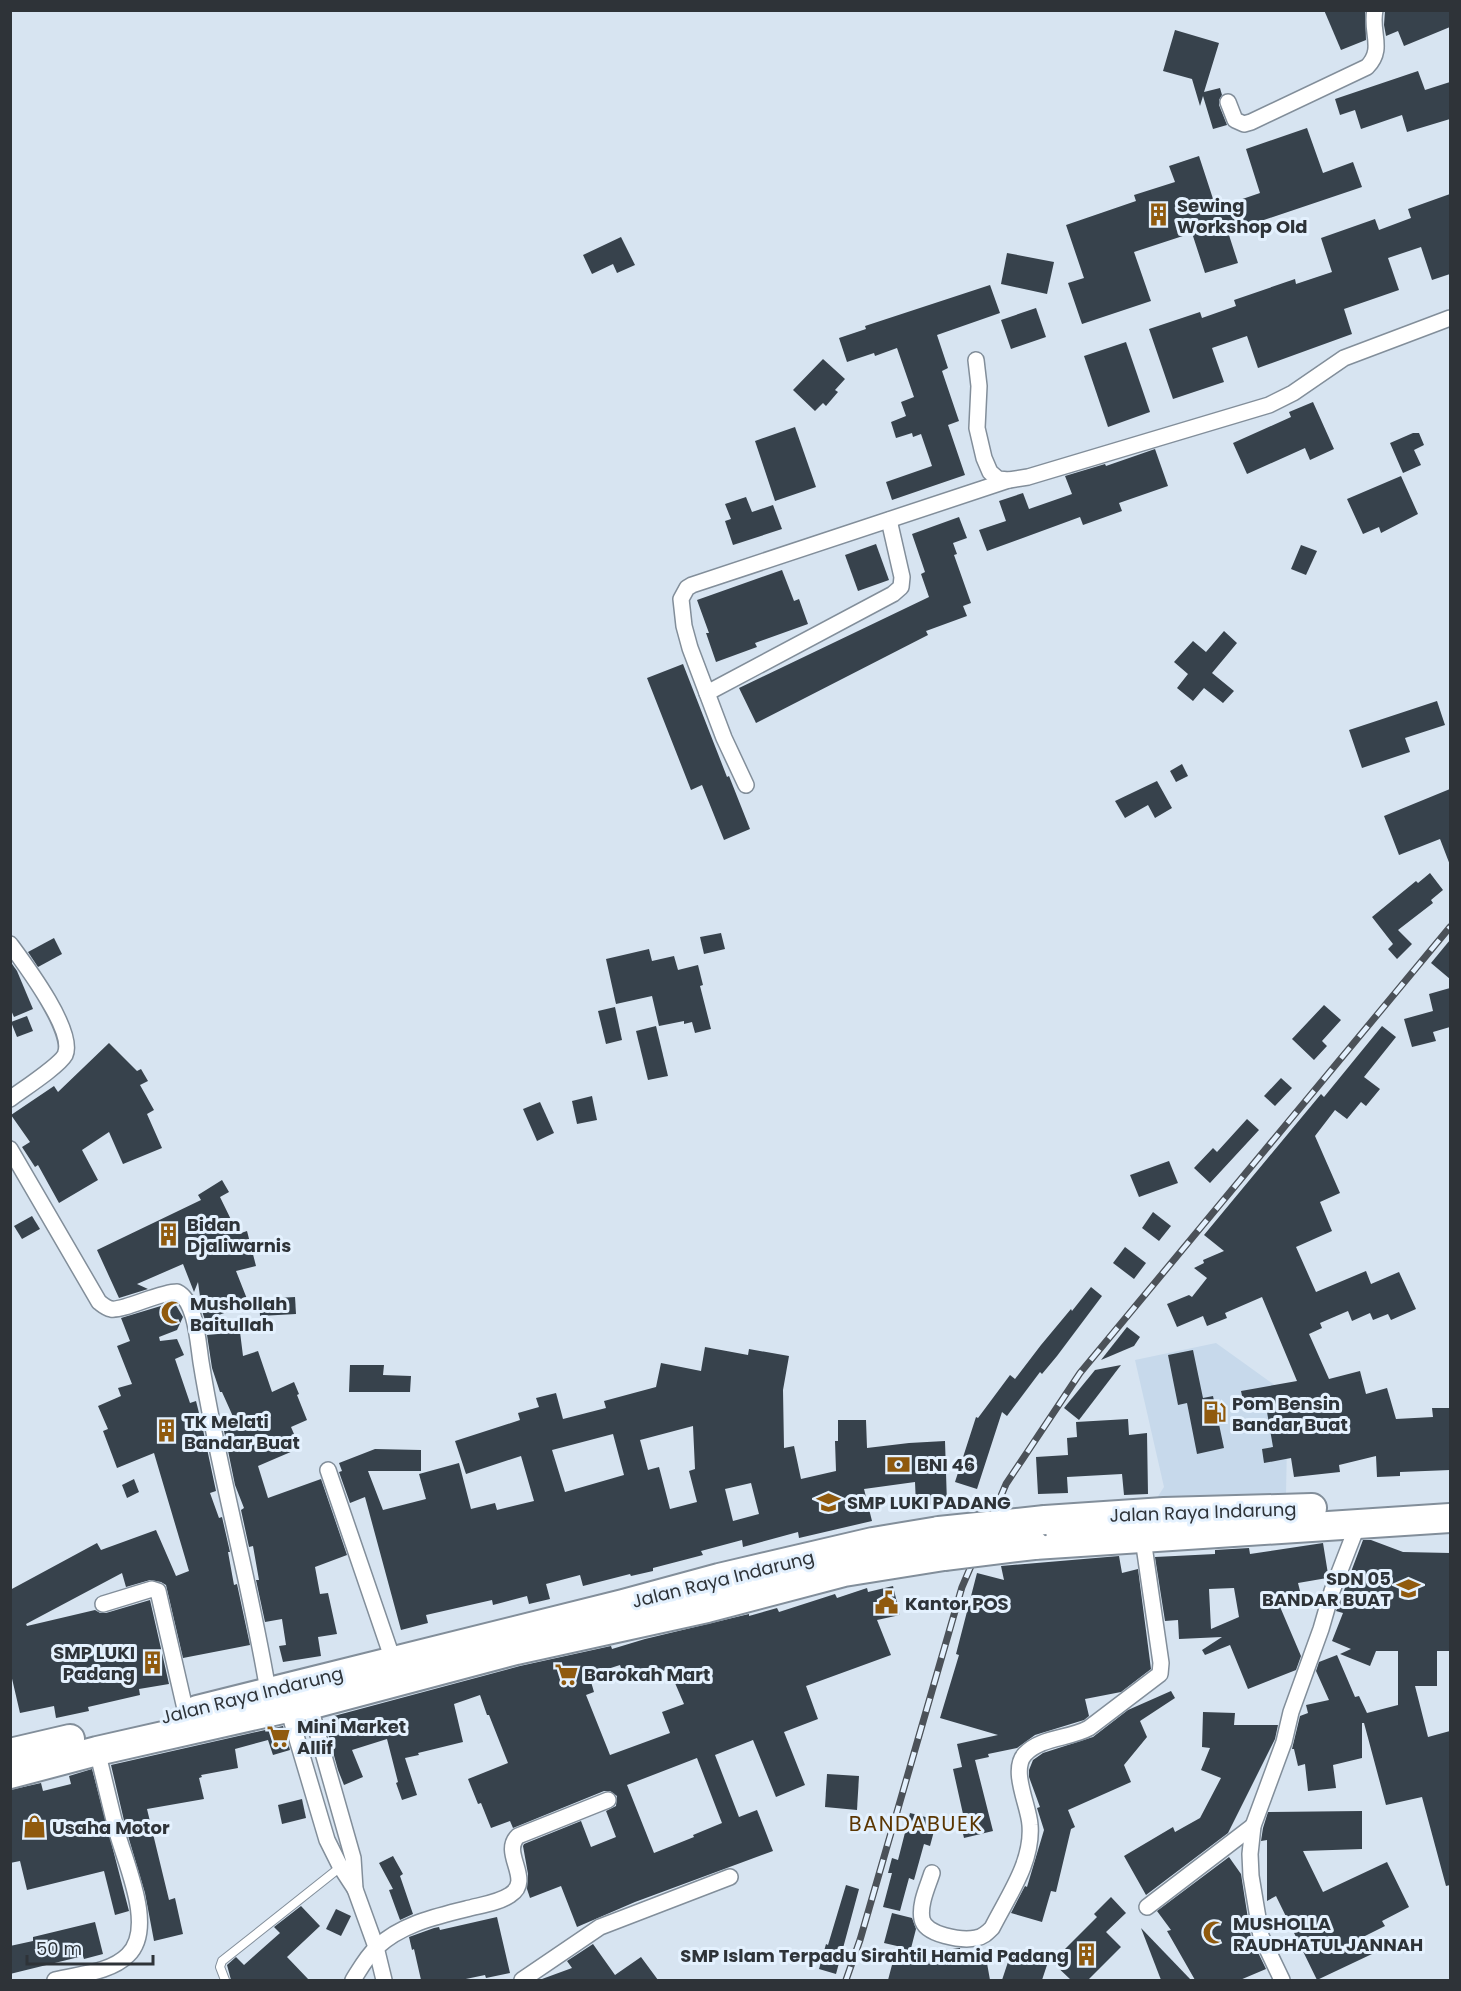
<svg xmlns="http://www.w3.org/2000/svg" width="1461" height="1991" viewBox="0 0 1461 1991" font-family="Poppins,sans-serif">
	<rect width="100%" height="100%" fill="#d7e4f1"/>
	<!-- built -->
	<path fill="#c7d9eb" d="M 1216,1343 L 1276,1386 L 1287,1440 L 1286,1496 L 1155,1501 L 1164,1487 L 1135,1360 Z"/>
	<!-- building -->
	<g fill="#37424c" fill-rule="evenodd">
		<path d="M 1324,10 L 1365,10 L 1366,40 L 1341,50 Z"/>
		<path d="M 1385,10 L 1450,10 L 1450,27 L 1404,46 L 1398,31 L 1386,36 L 1384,25 Z"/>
		<path d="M 1175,30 L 1219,43 L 1204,92 L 1220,88 L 1222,95 L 1219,100 L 1219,105 L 1227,125 L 1213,129 L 1203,96 L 1200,106 L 1192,79 L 1163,71 Z"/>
		<path d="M 1418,71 L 1425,90 L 1450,82 L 1450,119 L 1407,132 L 1402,115 L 1361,129 L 1355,110 L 1340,115 L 1335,99 Z"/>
		<path d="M 1307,128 L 1323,173 L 1353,162 L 1362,187 L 1228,232 L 1238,263 L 1205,273 L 1192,233 L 1134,252 L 1151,301 L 1082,324 L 1068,283 L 1084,278 L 1066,225 L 1136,201 L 1134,195 L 1175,182 L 1169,166 L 1199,156 L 1216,208 L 1260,193 L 1246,149 Z"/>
		<path d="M 1450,194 L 1450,274 L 1432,280 L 1421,247 L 1388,258 L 1399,290 L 1344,309 L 1352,334 L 1258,368 L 1247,336 L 1212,348 L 1224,382 L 1173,399 L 1149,329 L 1200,312 L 1202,318 L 1236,306 L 1234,300 L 1295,279 L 1296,284 L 1332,272 L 1321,238 L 1375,219 L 1379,230 L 1411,218 L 1408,209 Z"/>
		<path d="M 621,237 L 635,265 L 617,273 L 613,264 L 592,274 L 583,255 Z"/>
		<path d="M 1007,253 L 1054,262 L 1047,294 L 1001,284 Z"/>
		<path d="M 990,285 L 1000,313 L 937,335 L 948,368 L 942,371 L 959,421 L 948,425 L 965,475 L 892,500 L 886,482 L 932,466 L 921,434 L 913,437 L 912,433 L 896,438 L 891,422 L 906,416 L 901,402 L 914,397 L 897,348 L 875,356 L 874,353 L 847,362 L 839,338 L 866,329 L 865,326 Z"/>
		<path d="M 1036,308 L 1046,337 L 1011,349 L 1001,320 Z"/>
		<path d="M 1126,342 L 1150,412 L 1108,427 L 1084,356 Z"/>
		<path d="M 823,359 L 845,379 L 835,390 L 838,392 L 826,406 L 823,403 L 815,411 L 793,390 Z"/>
		<path d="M 1313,402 L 1334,449 L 1310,460 L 1305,448 L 1247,474 L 1233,443 L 1291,417 L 1289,412 Z"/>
		<path d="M 795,427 L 816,487 L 775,501 L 755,441 Z"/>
		<path d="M 1413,433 L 1419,433 L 1424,445 L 1414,450 L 1421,465 L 1403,473 L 1390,443 Z"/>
		<path d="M 1155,449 L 1168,486 L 1119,503 L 1122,511 L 1083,525 L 1080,517 L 987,551 L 979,530 L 1006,521 L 999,501 L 1023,493 L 1029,509 L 1072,494 L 1065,476 L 1105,464 L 1106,466 Z"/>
		<path d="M 1401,476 L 1418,514 L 1381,533 L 1379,527 L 1363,534 L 1347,499 Z"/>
		<path d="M 746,497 L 752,512 L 773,505 L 782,529 L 733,545 L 725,521 L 731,519 L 725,504 Z"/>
		<path d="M 959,517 L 967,538 L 953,543 L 957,554 L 954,555 L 971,603 L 963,606 L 967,616 L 926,631 L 928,635 L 756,723 L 739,688 L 929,597 L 921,574 L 925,572 L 912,534 Z"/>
		<path d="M 876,544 L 889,580 L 858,591 L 845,555 Z"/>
		<path d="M 1301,545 L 1317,551 L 1306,575 L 1291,569 Z"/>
		<path d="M 782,570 L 794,601 L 799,599 L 808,624 L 755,643 L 757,647 L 716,662 L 706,633 L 709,633 L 697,600 Z"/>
		<path d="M 1224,631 L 1237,643 L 1212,673 L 1234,691 L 1223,703 L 1204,688 L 1193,701 L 1177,688 L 1188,674 L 1174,662 L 1193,641 L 1206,652 Z"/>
		<path d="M 683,664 L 727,777 L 729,776 L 750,829 L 724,840 L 702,785 L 691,790 L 647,678 Z"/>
		<path d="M 1437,701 L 1445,725 L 1405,738 L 1410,752 L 1362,768 L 1349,730 Z"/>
		<path d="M 1182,764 L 1188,776 L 1176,782 L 1170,771 Z"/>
		<path d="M 1157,781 L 1172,808 L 1155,818 L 1148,805 L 1125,818 L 1115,801 Z"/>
		<path d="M 1450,789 L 1450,865 L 1440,839 L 1399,855 L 1384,816 Z"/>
		<path d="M 1430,873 L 1443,890 L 1431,900 L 1433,903 L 1398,930 L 1412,944 L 1397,959 L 1388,949 L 1393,944 L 1372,917 L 1416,881 L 1418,883 Z"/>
		<path d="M 721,933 L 725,949 L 704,954 L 700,937 Z"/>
		<path d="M 54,938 L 62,954 L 38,967 L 28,952 Z"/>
		<path d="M 1450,940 L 1450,979 L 1431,963 Z"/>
		<path d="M 649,949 L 652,961 L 674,956 L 678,970 L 698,965 L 703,985 L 700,986 L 711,1029 L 695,1033 L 692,1022 L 684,1024 L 684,1021 L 659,1026 L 652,996 L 616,1004 L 606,959 Z"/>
		<path d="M 10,961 L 17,971 L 33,1009 L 14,1017 L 10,1008 Z"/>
		<path d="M 1450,988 L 1450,1027 L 1433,1032 L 1436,1041 L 1412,1047 L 1404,1019 L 1433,1011 L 1429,994 Z"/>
		<path d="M 1324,1005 L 1341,1020 L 1322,1041 L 1327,1046 L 1314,1060 L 1292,1039 Z"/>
		<path d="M 615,1007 L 622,1040 L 606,1044 L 598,1011 Z"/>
		<path d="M 27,1016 L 33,1031 L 17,1037 L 11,1022 Z"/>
		<path d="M 656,1026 L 668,1076 L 648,1080 L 636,1031 Z"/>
		<path d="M 1382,1026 L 1396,1037 L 1364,1077 L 1380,1089 L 1366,1106 L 1361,1102 L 1347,1119 L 1335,1110 L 1315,1136 L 1340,1193 L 1320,1202 L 1332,1231 L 1296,1247 L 1316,1292 L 1366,1271 L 1371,1284 L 1399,1272 L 1416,1309 L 1391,1320 L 1388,1314 L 1373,1320 L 1370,1313 L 1352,1321 L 1348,1311 L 1320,1323 L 1322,1328 L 1309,1334 L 1329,1379 L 1360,1371 L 1366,1394 L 1387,1388 L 1396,1419 L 1433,1417 L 1432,1408 L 1450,1408 L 1450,1470 L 1400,1472 L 1400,1476 L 1377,1477 L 1376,1456 L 1339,1465 L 1340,1472 L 1294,1477 L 1291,1458 L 1264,1463 L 1262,1449 L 1273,1447 L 1266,1406 L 1245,1410 L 1241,1391 L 1297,1381 L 1262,1297 L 1225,1313 L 1227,1318 L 1207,1326 L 1203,1316 L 1177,1327 L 1167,1304 L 1189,1295 L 1192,1297 L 1207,1278 L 1194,1268 L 1204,1263 L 1203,1260 L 1224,1251 L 1204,1235 L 1321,1094 L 1324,1097 Z"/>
		<path d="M 109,1043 L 137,1071 L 141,1069 L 148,1081 L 140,1085 L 154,1110 L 147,1114 L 162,1148 L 123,1164 L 109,1132 L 82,1150 L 98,1180 L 59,1203 L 38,1165 L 35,1167 L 22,1147 L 30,1142 L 11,1115 L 54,1086 L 58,1092 Z"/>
		<path d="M 1281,1078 L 1292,1088 L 1275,1106 L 1264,1096 Z"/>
		<path d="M 592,1096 L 597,1120 L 577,1124 L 572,1101 Z"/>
		<path d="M 540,1102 L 554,1133 L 537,1141 L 523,1109 Z"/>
		<path d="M 1247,1119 L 1259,1130 L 1210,1183 L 1194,1168 L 1213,1148 L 1217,1152 Z"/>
		<path d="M 1169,1161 L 1178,1183 L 1139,1197 L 1130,1175 Z"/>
		<path d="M 222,1180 L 229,1192 L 220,1197 L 238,1234 L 247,1231 L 256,1266 L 236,1271 L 249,1304 L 205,1320 L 202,1311 L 198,1282 L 194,1292 L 183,1264 L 137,1284 L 148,1289 L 119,1298 L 97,1250 L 201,1200 L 198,1195 Z"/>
		<path d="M 1153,1212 L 1171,1226 L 1159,1241 L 1142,1228 Z"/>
		<path d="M 32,1216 L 40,1229 L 22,1239 L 14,1226 Z"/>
		<path d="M 1125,1247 L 1146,1263 L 1134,1279 L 1113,1263 Z"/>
		<path d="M 1091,1287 L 1102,1296 L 1057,1356 L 1042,1374 L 1040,1372 L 1007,1416 L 1002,1412 L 977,1489 L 955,1482 L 976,1417 L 978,1418 L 1010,1375 L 1015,1379 L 1041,1345 L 1071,1309 L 1072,1311 Z"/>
		<path d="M 295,1297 L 296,1314 L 260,1316 L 259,1299 Z"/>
		<path d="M 174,1302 L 183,1317 L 177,1330 L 159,1337 L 160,1341 L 177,1339 L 184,1355 L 175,1359 L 190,1403 L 196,1401 L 202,1425 L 216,1491 L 210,1493 L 219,1518 L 222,1517 L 230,1552 L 228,1552 L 234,1585 L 237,1584 L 250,1645 L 183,1658 L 166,1585 L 161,1582 L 150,1580 L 126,1587 L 122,1573 L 26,1624 L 27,1626 L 95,1610 L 100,1613 L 106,1613 L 150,1600 L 169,1684 L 139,1689 L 140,1695 L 88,1707 L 89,1711 L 56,1718 L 54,1706 L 20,1713 L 10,1670 L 10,1590 L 97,1543 L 101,1550 L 156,1530 L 176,1576 L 189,1571 L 154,1453 L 117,1468 L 103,1431 L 108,1429 L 98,1406 L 121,1396 L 118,1388 L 132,1384 L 117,1346 L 130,1341 L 121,1318 Z"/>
		<path d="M 1127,1327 L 1140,1337 L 1134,1346 L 1101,1360 Z"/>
		<path d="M 240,1332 L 243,1356 L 258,1351 L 272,1392 L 294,1382 L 299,1394 L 297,1395 L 307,1420 L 291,1427 L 300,1448 L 258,1466 L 268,1498 L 321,1479 L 347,1555 L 315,1567 L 320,1594 L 328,1593 L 337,1634 L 318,1637 L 321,1656 L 283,1662 L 279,1646 L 286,1645 L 282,1619 L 265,1622 L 256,1580 L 259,1580 L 253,1546 L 249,1547 L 241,1510 L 244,1508 L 235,1485 L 223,1426 L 235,1421 L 222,1392 L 220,1392 L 212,1368 L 207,1335 Z"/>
		<path d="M 705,1347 L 748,1355 L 749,1349 L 789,1356 L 783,1390 L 784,1448 L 794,1446 L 801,1479 L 836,1471 L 835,1441 L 838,1441 L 838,1420 L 866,1420 L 867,1448 L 909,1443 L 945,1441 L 947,1504 L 916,1505 L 915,1482 L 864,1489 L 872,1521 L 799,1538 L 798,1532 L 743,1547 L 742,1540 L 701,1551 L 703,1555 L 653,1568 L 653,1571 L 631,1576 L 630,1574 L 583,1586 L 580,1575 L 546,1584 L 550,1599 L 529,1604 L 527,1596 L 493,1605 L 492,1600 L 426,1615 L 428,1623 L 401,1630 L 365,1497 L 350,1503 L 339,1472 L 342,1471 L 339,1463 L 375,1449 L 421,1450 L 421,1471 L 368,1471 L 383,1510 L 426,1499 L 419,1474 L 459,1463 L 471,1509 L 495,1503 L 497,1510 L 534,1501 L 521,1456 L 466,1474 L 455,1441 L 520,1420 L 518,1413 L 539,1407 L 536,1398 L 556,1393 L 563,1419 L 606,1408 L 604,1401 L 656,1387 L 661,1363 L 701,1371 ZM 693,1426 L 695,1469 L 689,1471 L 697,1502 L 670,1509 L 659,1467 L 648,1470 L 640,1440 ZM 613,1434 L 624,1475 L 565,1492 L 552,1450 ZM 751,1483 L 759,1514 L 733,1521 L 725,1489 Z"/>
		<path d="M 1193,1350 L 1203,1398 L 1213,1396 L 1224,1448 L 1197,1454 L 1187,1403 L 1178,1405 L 1168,1355 Z"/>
		<path d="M 350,1365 L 384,1365 L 383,1375 L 411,1376 L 410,1392 L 349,1392 Z"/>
		<path d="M 1121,1365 L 1079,1420 L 1064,1408 L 1095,1370 Z"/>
		<path d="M 1128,1419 L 1129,1435 L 1147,1433 L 1148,1494 L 1124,1495 L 1122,1474 L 1067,1477 L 1068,1493 L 1038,1494 L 1036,1457 L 1068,1455 L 1067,1438 L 1077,1437 L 1076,1422 Z"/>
		<path d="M 134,1479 L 139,1492 L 127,1498 L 122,1485 Z"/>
		<path d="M 1363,1540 L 1371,1540 L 1403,1552 L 1450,1553 L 1450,1651 L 1437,1651 L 1437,1686 L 1415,1686 L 1428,1737 L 1450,1731 L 1450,1885 L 1446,1886 L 1422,1797 L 1386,1805 L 1364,1723 L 1362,1723 L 1362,1758 L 1333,1765 L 1336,1788 L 1308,1791 L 1305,1764 L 1298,1766 L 1294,1749 L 1292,1749 L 1300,1716 L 1308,1713 L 1306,1705 L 1329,1700 L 1316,1671 L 1319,1662 L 1337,1655 L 1355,1697 L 1359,1696 L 1367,1713 L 1398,1705 L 1398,1651 L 1376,1651 L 1370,1666 L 1340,1654 L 1351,1649 L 1332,1641 L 1343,1613 L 1336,1611 L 1337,1609 Z"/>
		<path d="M 1323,1543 L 1328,1574 L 1327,1578 L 1298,1583 L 1300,1591 L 1275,1595 L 1301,1656 L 1296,1670 L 1248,1689 L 1230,1645 L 1205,1655 L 1202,1650 L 1222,1637 L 1179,1639 L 1178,1620 L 1165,1621 L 1155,1557 L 1215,1554 L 1215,1550 L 1249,1548 L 1250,1554 ZM 1234,1588 L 1239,1617 L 1211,1629 L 1209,1589 Z"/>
		<path d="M 1119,1556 L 1122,1573 L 1138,1569 L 1151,1669 L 1121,1692 L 1085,1699 L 1089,1716 L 1084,1720 L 1035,1735 L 1017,1748 L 988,1754 L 989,1757 L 975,1760 L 993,1831 L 964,1838 L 960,1821 L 960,1815 L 963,1814 L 953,1769 L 962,1767 L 957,1744 L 998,1735 L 940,1718 L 959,1655 L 956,1654 L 977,1573 L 1004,1580 L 1001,1566 Z"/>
		<path d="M 893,1586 L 900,1615 L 877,1620 L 891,1655 L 806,1686 L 818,1719 L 784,1732 L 805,1785 L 776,1797 L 753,1740 L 715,1755 L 739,1817 L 757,1810 L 773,1851 L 635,1902 L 577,1927 L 561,1886 L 530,1898 L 527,1889 L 528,1874 L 523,1846 L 524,1844 L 581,1821 L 591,1847 L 616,1837 L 606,1811 L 616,1806 L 617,1796 L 610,1791 L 604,1791 L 513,1828 L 510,1821 L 491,1828 L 481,1803 L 478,1804 L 468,1779 L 508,1763 L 489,1715 L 487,1715 L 480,1695 L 454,1704 L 463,1742 L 418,1753 L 419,1755 L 405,1758 L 417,1795 L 402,1800 L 396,1783 L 398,1782 L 387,1739 L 352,1750 L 363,1777 L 344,1785 L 338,1770 L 327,1730 L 337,1727 L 334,1716 L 520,1666 L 611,1646 L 612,1649 L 645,1639 L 749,1614 L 749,1616 L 777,1608 L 779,1612 L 835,1594 L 837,1598 L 867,1588 L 868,1592 ZM 620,1665 L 626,1682 L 669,1669 L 684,1704 L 662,1712 L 670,1733 L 610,1755 L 586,1695 L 594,1692 L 589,1675 ZM 697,1758 L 722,1823 L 693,1835 L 694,1837 L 654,1853 L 627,1785 Z"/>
		<path d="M 1171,1691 L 1175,1698 L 1140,1721 L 1147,1737 L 1124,1765 L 1131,1782 L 1068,1810 L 1075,1827 L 1071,1829 L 1056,1892 L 1051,1891 L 1042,1922 L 1011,1913 L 1025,1886 L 1027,1887 L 1044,1830 L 1037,1808 L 1040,1807 L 1029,1777 L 1029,1770 L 1033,1760 L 1043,1753 L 1093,1737 L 1128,1710 Z"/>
		<path d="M 1203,1712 L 1235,1713 L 1234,1725 L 1278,1725 L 1275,1739 L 1228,1833 L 1146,1895 L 1124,1856 L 1173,1827 L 1175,1832 L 1200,1818 L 1221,1778 L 1201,1770 L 1210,1748 L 1202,1747 Z"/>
		<path d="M 283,1726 L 290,1750 L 273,1755 L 268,1740 L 235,1749 L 238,1768 L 201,1775 L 202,1777 L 199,1778 L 204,1799 L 147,1809 L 169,1900 L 175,1898 L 183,1934 L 154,1941 L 145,1893 L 126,1829 L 111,1765 Z"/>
		<path d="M 92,1769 L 129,1911 L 115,1915 L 104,1871 L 27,1890 L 20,1861 L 10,1863 L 10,1790 L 41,1783 L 43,1791 L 71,1784 L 69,1776 Z"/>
		<path d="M 827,1774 L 859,1776 L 857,1810 L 825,1807 Z"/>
		<path d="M 302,1799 L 306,1818 L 282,1824 L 278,1805 Z"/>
		<path d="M 1362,1811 L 1362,1849 L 1303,1851 L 1323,1892 L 1387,1862 L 1409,1907 L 1382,1921 L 1385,1926 L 1363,1937 L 1372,1954 L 1317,1980 L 1276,1896 L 1267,1901 L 1267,1840 L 1261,1841 L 1263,1828 L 1268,1812 Z"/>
		<path d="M 910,1813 L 937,1820 L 930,1846 L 924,1844 L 914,1880 L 909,1878 L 900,1911 L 883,1907 L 892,1873 L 888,1873 L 892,1858 L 898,1860 Z"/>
		<path d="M 393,1856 L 403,1874 L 400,1876 L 413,1914 L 400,1920 L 389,1890 L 393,1889 L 379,1863 Z"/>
		<path d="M 1229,1857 L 1241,1874 L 1251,1938 L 1266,1969 L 1240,1980 L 1195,1980 L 1167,1931 L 1171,1930 L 1157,1911 Z"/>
		<path d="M 846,1885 L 859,1889 L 836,1974 L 819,1969 L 826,1944 L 828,1945 Z"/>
		<path d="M 1111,1897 L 1126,1913 L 1106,1932 L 1121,1947 L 1088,1980 L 1071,1980 L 1052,1962 L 1097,1917 L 1094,1914 Z"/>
		<path d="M 301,1906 L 320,1926 L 287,1957 L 309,1980 L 231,1980 L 227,1965 L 236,1957 L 244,1965 L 280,1933 L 274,1927 Z"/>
		<path d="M 336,1909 L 351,1916 L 341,1936 L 326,1929 Z"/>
		<path d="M 892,1913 L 912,1918 L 916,1929 L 909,1956 L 947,1965 L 945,1950 L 960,1948 L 961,1957 L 985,1952 L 990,1980 L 888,1980 L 897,1946 L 884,1943 Z"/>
		<path d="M 497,1917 L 510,1973 L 486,1978 L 485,1975 L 461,1980 L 421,1980 L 414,1949 L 412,1950 L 409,1937 L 434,1928 L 439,1927 L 440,1930 Z"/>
		<path d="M 95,1922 L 103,1954 L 84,1959 L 83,1956 L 10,1974 L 10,1946 L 33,1941 L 33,1937 Z"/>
		<path d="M 1141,1928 L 1191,1980 L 1161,1980 Z"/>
		<path d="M 593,1944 L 615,1975 L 641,1957 L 658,1980 L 543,1980 L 542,1979 L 572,1968 L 567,1961 Z"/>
		<path d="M 1012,1950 L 1048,1962 L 1042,1980 L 1002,1980 Z"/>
	</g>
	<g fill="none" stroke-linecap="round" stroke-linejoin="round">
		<defs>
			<path id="lane" d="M 225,1980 L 220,1967 L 222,1961 L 343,1865"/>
			<g id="street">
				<path d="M 1228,102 L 1235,120 L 1244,124 L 1251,122 L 1367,67 C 1385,49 1370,32 1375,10"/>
				<path d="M 976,360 L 979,386 L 977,428 L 984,458 L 990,472 L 998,479 L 1009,480 L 1028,477 L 1269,405 L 1293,393 L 1344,358 L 1450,318"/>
				<path d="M 707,693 L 893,594 L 901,587 L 902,577 L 889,520"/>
				<path d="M 746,785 L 724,738 L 690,648 L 684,626 L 681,599 L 687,588 L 692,585 L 1009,480"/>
				<path d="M 10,944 C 24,963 76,1032 65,1055 C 59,1066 22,1090 10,1099"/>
				<path d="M 10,1149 L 99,1302 C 103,1305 106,1308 111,1309 C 124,1311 159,1292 177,1292 C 196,1301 198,1343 201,1362 C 219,1475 251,1584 269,1697"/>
				<path d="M 328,1470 L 393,1660"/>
				<path d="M 103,1604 L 152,1589 L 158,1591 L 186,1713"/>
				<path d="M 308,1700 L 353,1858 L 355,1889 L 376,1947 L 384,1980"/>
				<path d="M 286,1702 L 327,1840 L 340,1866 L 355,1889"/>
				<path d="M 932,1873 C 928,1886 919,1904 922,1919 C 925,1935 962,1941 976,1938 C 983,1937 987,1933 992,1928 C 1008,1896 1033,1862 1030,1825 C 1029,1806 1010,1770 1025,1754 C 1041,1737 1069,1739 1089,1728 L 1160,1674 L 1161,1663 L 1143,1539"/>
				<path d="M 1147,1907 L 1253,1826"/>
				<path d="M 55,1980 C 78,1974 110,1973 128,1955 C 156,1928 125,1863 117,1832 C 110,1805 104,1778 97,1751"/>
				<path d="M 353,1980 C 360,1969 367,1956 377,1947 C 402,1924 435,1917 466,1909 C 481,1905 498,1903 510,1895 C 534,1880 500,1853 518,1836 L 608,1800"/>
				<path d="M 522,1980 L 600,1927 L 730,1877"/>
				<path d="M 1282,1980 L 1261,1936 L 1251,1876 L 1250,1854 L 1253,1826 L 1284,1742 L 1291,1712 L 1321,1629 L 1332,1591 L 1358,1524"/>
			</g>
			<g id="highway">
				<path d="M 1045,1520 L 1164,1512 L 1312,1508"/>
				<path d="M 1034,1545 L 1450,1518"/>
				<path d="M 197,1710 L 623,1604 L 719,1578 L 873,1542 L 939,1531"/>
				<path d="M 10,1753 L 70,1739"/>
				<path d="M 10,1774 L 97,1751 L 287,1708 L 309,1705 L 516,1650 L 707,1608 L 844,1572 L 944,1556"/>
			</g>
		</defs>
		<!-- lane casing -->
		<use href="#lane" stroke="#828e9a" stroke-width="10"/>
		<!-- street casing -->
		<use href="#street" stroke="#828e9a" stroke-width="18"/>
		<!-- highway casing -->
		<use href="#highway" stroke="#828e9a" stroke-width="32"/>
		<!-- lane -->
		<use href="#lane" stroke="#fff" stroke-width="8"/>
		<!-- street -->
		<use href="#street" stroke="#fff" stroke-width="15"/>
		<!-- highway -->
		<use href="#highway" stroke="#fff" stroke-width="28"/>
		<defs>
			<path id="rail" d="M 846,1980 L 860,1940 L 962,1587 L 1006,1484 L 1080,1373 L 1450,927"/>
		</defs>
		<!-- rail casing -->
		<use href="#rail" stroke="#4b5158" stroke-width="7"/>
		<!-- rail -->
		<use href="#rail" stroke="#e4f1fe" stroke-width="4.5" stroke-dasharray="14" stroke-linecap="butt"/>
		<defs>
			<g id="highway-bridge">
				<path d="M 939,1531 L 1045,1520"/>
				<path d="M 944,1556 L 1034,1545"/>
			</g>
		</defs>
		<!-- highway-bridge casing -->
		<use href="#highway-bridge" stroke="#828e9a" stroke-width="32" stroke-linecap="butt"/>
		<!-- highway-bridge -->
		<use href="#highway-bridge" stroke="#fff" stroke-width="28"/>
	</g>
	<!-- icons -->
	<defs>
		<symbol id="building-bare" viewBox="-9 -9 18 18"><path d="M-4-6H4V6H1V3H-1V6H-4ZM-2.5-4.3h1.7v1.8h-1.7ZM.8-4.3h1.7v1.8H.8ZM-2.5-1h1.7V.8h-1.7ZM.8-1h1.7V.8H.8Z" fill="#905a0e" stroke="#e4f1fe" stroke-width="2.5" paint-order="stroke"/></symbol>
		<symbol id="mosque-bare" viewBox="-9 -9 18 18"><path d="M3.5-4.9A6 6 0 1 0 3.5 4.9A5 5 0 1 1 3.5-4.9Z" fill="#905a0e" stroke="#e4f1fe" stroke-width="2.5" paint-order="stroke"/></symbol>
		<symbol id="fuel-bare" viewBox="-9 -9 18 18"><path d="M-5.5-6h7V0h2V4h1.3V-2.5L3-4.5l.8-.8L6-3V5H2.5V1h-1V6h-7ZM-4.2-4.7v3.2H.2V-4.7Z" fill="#905a0e" stroke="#e4f1fe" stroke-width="2.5" paint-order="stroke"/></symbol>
		<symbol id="bank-bare" viewBox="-9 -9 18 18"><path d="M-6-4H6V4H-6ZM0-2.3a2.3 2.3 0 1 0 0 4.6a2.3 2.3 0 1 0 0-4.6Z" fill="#905a0e" stroke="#e4f1fe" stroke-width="2.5" paint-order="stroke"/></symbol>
		<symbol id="school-bare" viewBox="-9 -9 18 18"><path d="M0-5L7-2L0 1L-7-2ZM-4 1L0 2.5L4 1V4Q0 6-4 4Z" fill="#905a0e" stroke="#e4f1fe" stroke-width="2.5" paint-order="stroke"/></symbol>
		<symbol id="civic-bare" viewBox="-9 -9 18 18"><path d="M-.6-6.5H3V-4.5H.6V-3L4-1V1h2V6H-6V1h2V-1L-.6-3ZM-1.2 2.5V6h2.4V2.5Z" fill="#905a0e" stroke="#e4f1fe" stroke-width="2.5" paint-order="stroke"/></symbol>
		<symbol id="supermarket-bare" viewBox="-9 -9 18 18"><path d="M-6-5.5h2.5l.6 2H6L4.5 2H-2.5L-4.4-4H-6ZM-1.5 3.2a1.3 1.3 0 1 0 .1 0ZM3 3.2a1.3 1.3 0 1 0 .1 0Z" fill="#905a0e" stroke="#e4f1fe" stroke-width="2.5" paint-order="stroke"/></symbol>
		<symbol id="shop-bare" viewBox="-9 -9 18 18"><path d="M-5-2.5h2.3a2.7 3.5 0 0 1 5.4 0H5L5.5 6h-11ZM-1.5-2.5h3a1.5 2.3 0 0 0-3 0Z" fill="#905a0e" stroke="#e4f1fe" stroke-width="2.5" paint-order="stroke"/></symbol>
	</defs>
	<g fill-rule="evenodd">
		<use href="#building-bare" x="1142" y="198" width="33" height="33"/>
		<use href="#building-bare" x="152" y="1218" width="33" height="33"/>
		<use href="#mosque-bare" x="156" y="1296" width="33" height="33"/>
		<use href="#fuel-bare" x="1198" y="1396" width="33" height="33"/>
		<use href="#building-bare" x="150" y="1414" width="33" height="33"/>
		<use href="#bank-bare" x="882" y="1448" width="33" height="33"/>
		<use href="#school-bare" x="812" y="1486" width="33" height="33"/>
		<use href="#school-bare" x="1392" y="1572" width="33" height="33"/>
		<use href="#civic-bare" x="870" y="1586" width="33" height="33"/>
		<use href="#building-bare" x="136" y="1646" width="33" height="33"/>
		<use href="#supermarket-bare" x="550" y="1658" width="33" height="33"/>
		<use href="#supermarket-bare" x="262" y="1720" width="33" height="33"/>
		<use href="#shop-bare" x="18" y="1810" width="33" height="33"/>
		<use href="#mosque-bare" x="1198" y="1916" width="33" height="33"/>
		<use href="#building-bare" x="1070" y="1938" width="33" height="33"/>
	</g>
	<g text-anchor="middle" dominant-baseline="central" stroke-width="6" stroke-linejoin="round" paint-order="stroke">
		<!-- poi labels -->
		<g font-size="18" font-weight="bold" fill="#2e3338" stroke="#e4f1fe" text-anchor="start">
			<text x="1177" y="205">Sewing<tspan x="1177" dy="21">Workshop Old</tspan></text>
			<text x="187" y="1224">Bidan<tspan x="187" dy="21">Djaliwarnis</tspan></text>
			<text x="190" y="1303">Mushollah<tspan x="190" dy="21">Baitullah</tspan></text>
			<text x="1232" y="1403">Pom Bensin<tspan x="1232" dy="21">Bandar Buat</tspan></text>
			<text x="184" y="1421">TK Melati<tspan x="184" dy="21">Bandar Buat</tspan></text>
			<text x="917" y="1464">BNI 46</text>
			<text x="847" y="1502">SMP LUKI PADANG</text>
			<text x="1391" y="1578" text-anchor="end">SDN 05<tspan x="1391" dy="21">BANDAR BUAT</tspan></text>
			<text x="905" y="1603">Kantor POS</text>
			<text x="135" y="1652" text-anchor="end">SMP LUKI<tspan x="135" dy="21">Padang</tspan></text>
			<text x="584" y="1674">Barokah Mart</text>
			<text x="297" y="1726">Mini Market<tspan x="297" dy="21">Allif</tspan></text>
			<text x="52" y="1827">Usaha Motor</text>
			<text x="1233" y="1923">MUSHOLLA<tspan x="1233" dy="21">RAUDHATUL JANNAH</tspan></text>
			<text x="1069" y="1955" text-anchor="end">SMP Islam Terpadu Sirahtil Hamid Padang</text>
		</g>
		<!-- street labels -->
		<g font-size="18" fill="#2e3338" stroke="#e4f1fe">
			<text transform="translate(1203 1512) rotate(-2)">Jalan Raya Indarung</text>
			<text transform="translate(723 1579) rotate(-14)">Jalan Raya Indarung</text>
			<text transform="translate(252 1695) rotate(-14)">Jalan Raya Indarung</text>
		</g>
		<!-- quarter labels -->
		<g font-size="21" letter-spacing="1.5" fill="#5b3602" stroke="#e4f1fe">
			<text x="916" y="1823">BANDABUEK</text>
		</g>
	</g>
	<!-- border -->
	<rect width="1461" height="1991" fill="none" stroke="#2e3338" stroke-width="24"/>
	<!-- scale -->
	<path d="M27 1955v9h126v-9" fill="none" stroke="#2e3338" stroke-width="3"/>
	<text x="36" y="1955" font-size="18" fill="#2e3338" stroke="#e4f1fe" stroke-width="4.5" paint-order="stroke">50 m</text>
</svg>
